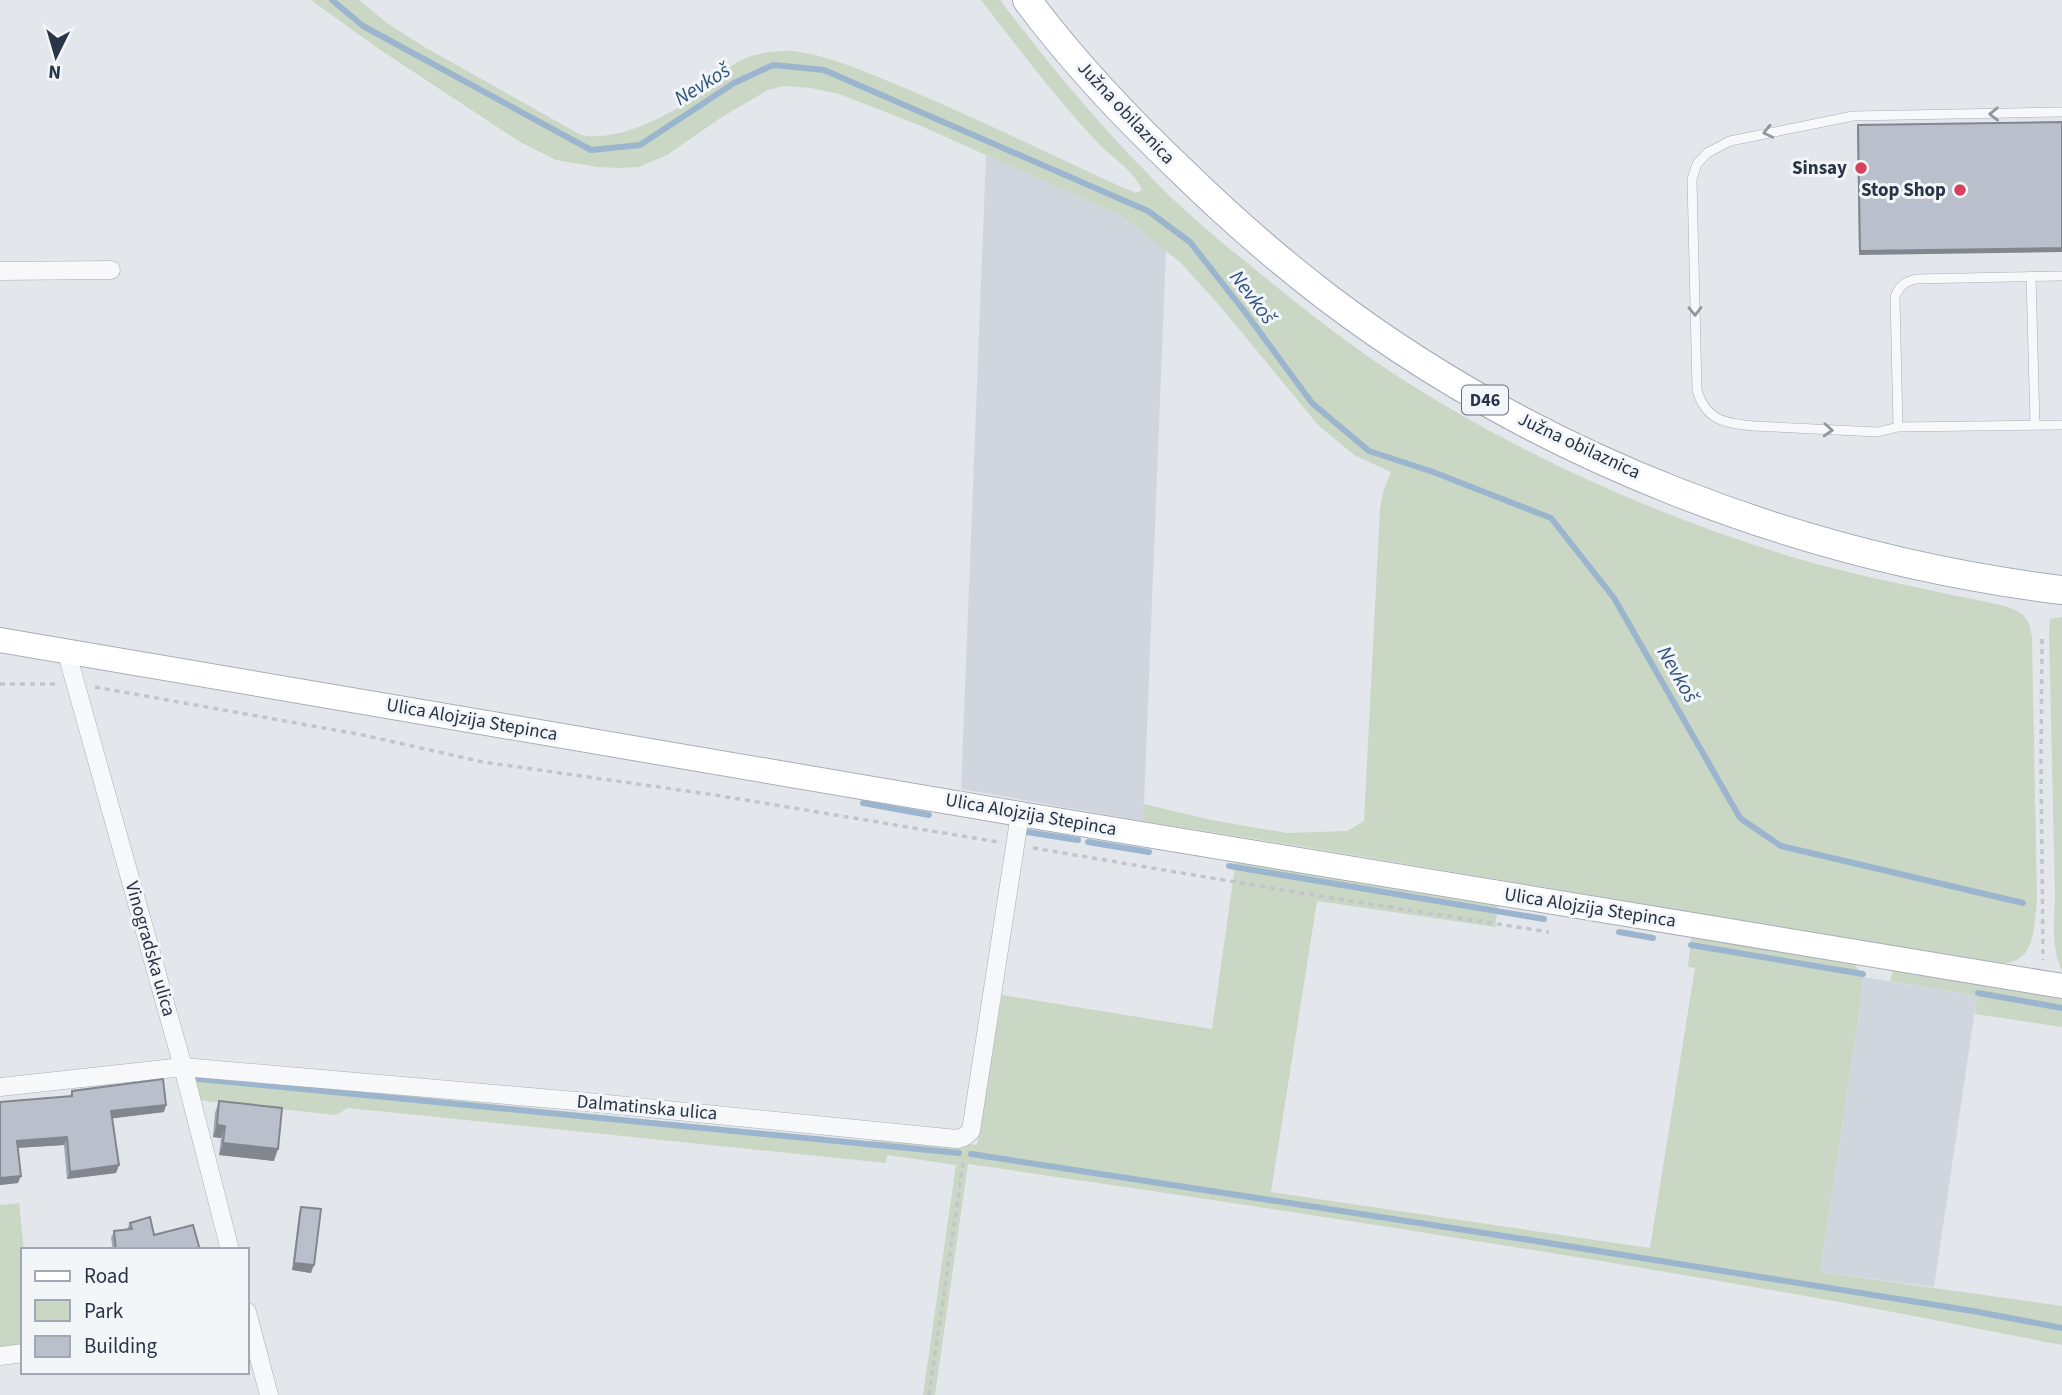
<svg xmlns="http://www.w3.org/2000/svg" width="2062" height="1395" viewBox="0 0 2062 1395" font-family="'Source Sans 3',sans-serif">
	<rect width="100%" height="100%" fill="#e3e7ec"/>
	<!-- built -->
	<g fill="#d1d6de">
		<path d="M 986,155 L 1122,216 L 1166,250 L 1144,804 L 1142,821 L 961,789 Z"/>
		<path d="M 1863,977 L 1977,996 L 1934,1287 L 1820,1272 L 1861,1001 Z"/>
	</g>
	<!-- green -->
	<g fill="#c9d7c4">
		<path d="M 311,0 L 359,0 L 387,23 L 421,45 L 581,135 C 615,142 662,119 690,100 C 711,84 728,62 755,55 C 766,52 781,50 792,51 C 833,56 870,74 907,89 C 978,119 1046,152 1115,184 L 1136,193 L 1142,190 C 1135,171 1112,158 1098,143 C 1056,98 1019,49 981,0 L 1000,0 C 1046,61 1095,120 1149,175 C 1185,213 1226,246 1267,279 C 1312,316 1359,352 1408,383 C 1524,456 1651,513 1782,554 C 1855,576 1930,590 2005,606 C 2024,613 2029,617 2032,637 L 2037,901 C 2033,933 2036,967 1992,963 C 1709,917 1426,865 1142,821 L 1144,804 L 1211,820 L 1287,833 L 1347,831 L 1364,821 L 1380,509 L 1383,492 L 1391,472 L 1354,455 L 1318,425 L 1219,305 L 1180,262 L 1122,216 L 919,125 L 839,94 L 811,88 L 784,86 L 768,90 L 722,117 L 667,155 L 639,167 L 619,168 L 597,167 L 556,160 L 520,142 L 376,47 Z"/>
		<path d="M 2062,617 L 2062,971 C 2051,947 2054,922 2055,896 L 2049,632 L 2050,619 Z"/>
		<path d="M 1236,860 L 1499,902 L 1495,927 L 1317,901 L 1271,1192 L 1650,1248 L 1695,968 L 1688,967 L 1691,939 L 1693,937 L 1852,961 L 1863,977 L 1861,1001 L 1820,1272 L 2062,1306 L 2062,1345 C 1969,1327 1876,1308 1783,1292 C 1512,1245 1240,1203 968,1164 L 935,1395 L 923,1395 L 956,1165 L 887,1155 L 886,1163 L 348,1108 L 336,1115 L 197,1100 L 194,1074 L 871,1142 L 872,1134 L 977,1145 L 1002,995 L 1212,1029 Z"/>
		<path d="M 1898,968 L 2062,995 L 2062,1027 L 1975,1014 L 1977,996 L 1890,981 L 1893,971 Z"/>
		<path d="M 19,1203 L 24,1250 L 23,1250 L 23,1347 L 0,1350 L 0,1205 Z"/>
	</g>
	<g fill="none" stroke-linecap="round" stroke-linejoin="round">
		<!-- stream -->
		<g stroke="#9cb5ce" stroke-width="6">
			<path d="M 332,0 L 363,26 L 591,150 L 640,145 L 734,83 L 773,65 L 824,70 L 1148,211 L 1190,242 L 1245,312 L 1312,403 L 1369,451 L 1433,472 L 1551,518 L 1614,598 L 1740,818 L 1781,846 L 2023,903"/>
			<path d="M 863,803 L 929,815"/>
			<path d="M 1027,832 L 1078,840"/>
			<path d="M 1088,842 L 1149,852"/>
			<path d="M 1229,866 L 1544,919"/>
			<path d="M 1619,932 L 1653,938"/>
			<path d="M 1691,945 L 1863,974"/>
			<path d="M 1978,993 L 2062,1008"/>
			<path d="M 199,1079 L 959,1153"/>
			<path d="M 971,1154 L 1523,1239 L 1973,1311 L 2062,1328"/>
		</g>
		<defs>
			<g id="service">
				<path d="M 2031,276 L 2035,425"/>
				<path d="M 2062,276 L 1916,279 C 1904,282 1899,286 1895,297 L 1898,427 L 2062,425"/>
				<path d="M 1898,427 L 1878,432 L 1754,426 C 1725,423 1706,421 1697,390 L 1692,179 L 1697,164 L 1707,153 L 1730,141 L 1853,116 L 2062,112"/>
			</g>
			<g id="minor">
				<path d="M 0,271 L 111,270"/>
				<path d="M 66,650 L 183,1067 L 230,1250"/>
				<path d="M 0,1087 L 183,1067 L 587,1102 L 957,1139 L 964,1137 L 971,1131 L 1020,814"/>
				<path d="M 247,1312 L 269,1395"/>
				<path d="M 0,1356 L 23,1353"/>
			</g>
			<path id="secondary" d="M 0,640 L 1020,814 L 2062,986"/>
			<path id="primary" d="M 1027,0 C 1073,62 1128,120 1184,173 C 1229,217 1277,259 1328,298 C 1538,457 1801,558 2062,590"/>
		</defs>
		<!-- service casing -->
		<use href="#service" stroke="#a7aeb7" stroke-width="10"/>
		<!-- minor casing -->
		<use href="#minor" stroke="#a7aeb7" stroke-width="19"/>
		<!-- secondary casing -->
		<use href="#secondary" stroke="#a7aeb7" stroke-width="26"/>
		<!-- primary casing -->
		<use href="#primary" stroke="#a2abb9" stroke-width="30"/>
		<!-- path -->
		<g stroke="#c1c5cb" stroke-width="3.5" stroke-dasharray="5 5" stroke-linecap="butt">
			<path d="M 2042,639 L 2041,763 L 2043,960"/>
			<path d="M 0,684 L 56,684"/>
			<path d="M 95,687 L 363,735 L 483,762 L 715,795 L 998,842"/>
			<path d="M 1033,848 L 1319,896 L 1549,932"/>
			<path d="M 929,1395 L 964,1157"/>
		</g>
		<!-- service -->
		<use href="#service" stroke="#f7f8fa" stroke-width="9"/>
		<!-- minor -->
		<use href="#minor" stroke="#f7f8fa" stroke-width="18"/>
		<!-- secondary -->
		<use href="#secondary" stroke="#fff" stroke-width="24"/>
		<!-- primary -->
		<use href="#primary" stroke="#fff" stroke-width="28"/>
	</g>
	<!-- wall -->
	<g fill="#a0a5af">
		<path d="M 2062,122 L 1859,255 L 1857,129 L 1858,125 Z"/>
		<path d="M 72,1091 L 164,1112 L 112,1118 L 119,1165 L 116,1173 L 67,1179 L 64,1145 L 18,1148 L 18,1183 L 0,1185 L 0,1102 L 70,1096 Z"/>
		<path d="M 219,1101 L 274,1161 L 219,1155 L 221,1138 L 213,1137 L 215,1113 Z"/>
		<path d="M 301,1207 L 311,1273 L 292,1270 L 299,1214 Z"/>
		<path d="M 130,1223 L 154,1235 L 200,1250 L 113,1250 L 111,1238 L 114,1231 L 127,1229 Z"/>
	</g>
	<!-- shaded-wall -->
	<g fill="#82868e">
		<path d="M 2062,248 L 2062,252 L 1859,255 L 1860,251 Z"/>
		<path d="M 166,1105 L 164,1112 L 108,1119 L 111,1111 Z"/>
		<path d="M 217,1125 L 225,1126 L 221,1138 L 213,1137 Z"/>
		<path d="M 67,1137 L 64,1145 L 14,1148 L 17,1141 Z"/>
		<path d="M 223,1143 L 278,1149 L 274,1161 L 219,1155 Z"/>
		<path d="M 119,1165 L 116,1173 L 67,1179 L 70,1172 Z"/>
		<path d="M 21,1176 L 18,1183 L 0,1185 L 0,1178 Z"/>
		<path d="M 294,1263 L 314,1265 L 311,1273 L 292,1270 Z"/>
	</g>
	<!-- building -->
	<g fill="#bac0cb" stroke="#82868e" stroke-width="2">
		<path d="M 2062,122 L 2062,248 L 1860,251 L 1858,125 Z"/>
		<path d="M 163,1079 L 166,1105 L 111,1111 L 119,1165 L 70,1172 L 67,1137 L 17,1141 L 21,1176 L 0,1178 L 0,1102 L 72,1096 L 72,1091 Z"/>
		<path d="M 219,1101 L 282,1108 L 278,1149 L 223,1143 L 225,1126 L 217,1125 Z"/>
		<path d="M 301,1207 L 321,1209 L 314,1265 L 294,1263 Z"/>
		<path d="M 150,1217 L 154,1235 L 193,1225 L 200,1250 L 116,1250 L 114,1231 L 132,1229 L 130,1223 Z"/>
	</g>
	<!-- one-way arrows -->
	<defs><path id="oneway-chevron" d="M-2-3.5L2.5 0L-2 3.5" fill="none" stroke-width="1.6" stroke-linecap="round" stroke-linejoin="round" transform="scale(1.75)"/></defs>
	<g stroke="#9096a0">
		<use href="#oneway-chevron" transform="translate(1994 114) rotate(179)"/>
		<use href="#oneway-chevron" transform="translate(1768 132) rotate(167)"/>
		<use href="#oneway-chevron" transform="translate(1695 311) rotate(89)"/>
		<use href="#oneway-chevron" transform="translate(1828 430) rotate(3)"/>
	</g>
	<!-- markers -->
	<g fill="#d8415b" stroke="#f3f6f9" stroke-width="2.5">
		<circle cx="1861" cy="168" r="7"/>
		<circle cx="1960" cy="190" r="7"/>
	</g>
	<g text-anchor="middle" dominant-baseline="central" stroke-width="6" stroke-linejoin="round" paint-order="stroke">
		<!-- shield labels -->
		<rect fill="#f3f6f9" stroke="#666e7c" stroke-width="2" x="1462" y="385.5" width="46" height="29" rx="5"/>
		<g font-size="18" font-weight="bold" fill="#293446">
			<text x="1485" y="400">D46</text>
		</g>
		<!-- street labels -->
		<g font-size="19" fill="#293446" stroke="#f3f6f9">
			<text transform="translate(1126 113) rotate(47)">Južna obilaznica</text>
			<text transform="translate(1579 446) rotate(25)">Južna obilaznica</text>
			<text transform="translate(472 720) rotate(10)">Ulica Alojzija Stepinca</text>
			<text transform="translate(1031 815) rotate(10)">Ulica Alojzija Stepinca</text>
			<text transform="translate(1590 908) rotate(9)">Ulica Alojzija Stepinca</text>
			<text transform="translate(150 949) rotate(74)">Vinogradska ulica</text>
			<text transform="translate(647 1108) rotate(5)">Dalmatinska ulica</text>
		</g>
		<!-- poi labels -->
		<g font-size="19" font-weight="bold" fill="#293446" stroke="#f3f6f9" text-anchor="end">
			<text x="1847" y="168">Sinsay</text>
			<text x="1946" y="190">Stop Shop</text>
		</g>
		<!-- water labels -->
		<g font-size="21" font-style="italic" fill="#30547d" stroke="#f3f6f9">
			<text transform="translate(702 84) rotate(-32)">Nevkoš</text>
			<text transform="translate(1253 297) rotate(53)">Nevkoš</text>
			<text transform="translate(1678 674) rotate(60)">Nevkoš</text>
		</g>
	</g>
	<!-- legend -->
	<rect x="21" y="1248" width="228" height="126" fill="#f3f6f9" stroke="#a2a8b1" stroke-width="2"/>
	<rect x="35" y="1271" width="35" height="10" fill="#ffffff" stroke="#a2a8b1" stroke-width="2"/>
	<text x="84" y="1283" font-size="21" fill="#293446">Road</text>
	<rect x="35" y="1300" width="35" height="21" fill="#c9d7c4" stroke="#a2a8b1" stroke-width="2"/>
	<text x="84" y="1318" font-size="21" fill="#293446">Park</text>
	<rect x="35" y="1336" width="35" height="21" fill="#bac0cb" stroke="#a2a8b1" stroke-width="2"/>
	<text x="84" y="1353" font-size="21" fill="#293446">Building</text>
	<!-- north arrow -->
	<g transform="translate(56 56) rotate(185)" stroke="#f3f6f9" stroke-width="5" paint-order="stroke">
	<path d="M0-5L12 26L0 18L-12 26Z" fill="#293446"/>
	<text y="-10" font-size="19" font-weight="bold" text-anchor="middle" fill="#293446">N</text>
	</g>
</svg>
